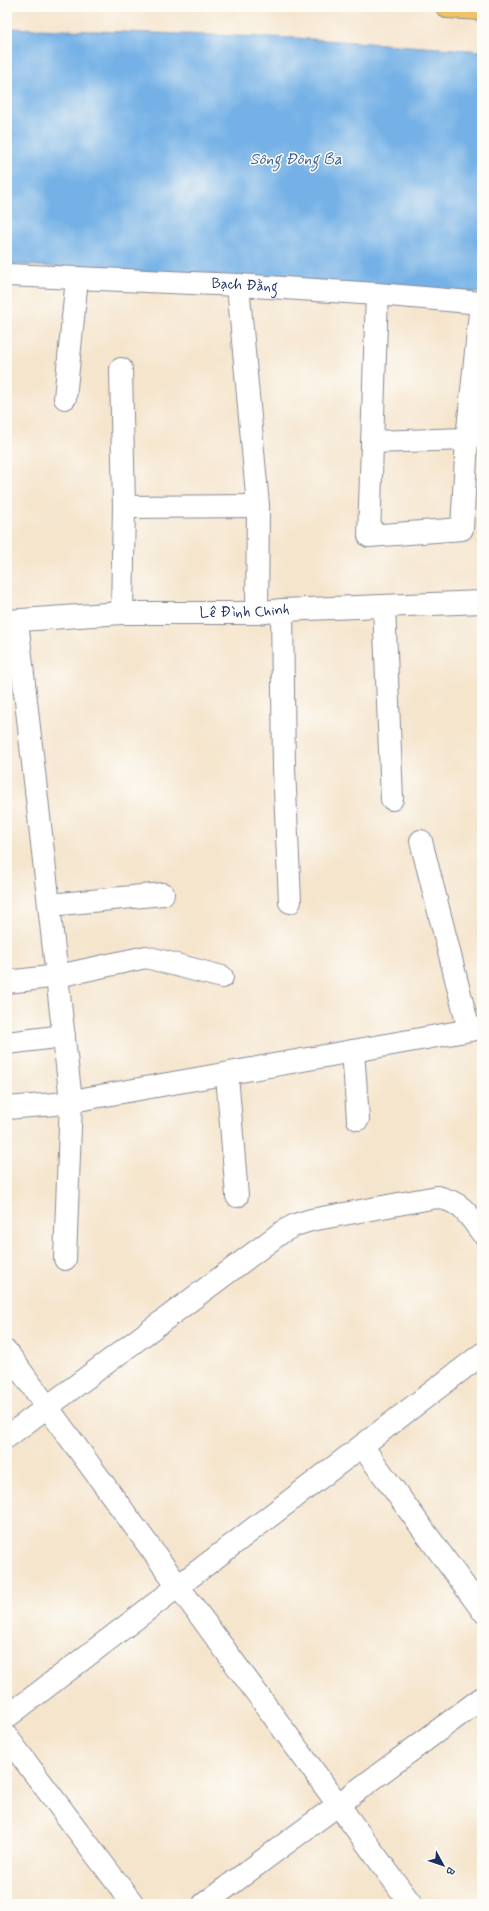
<svg xmlns="http://www.w3.org/2000/svg" width="489" height="1911" viewBox="0 0 489 1911" font-family="Mynerve,sans-serif">
	<rect width="100%" height="100%" fill="#fdfcf7"/>
	<filter id="ink" filterUnits="userSpaceOnUse"><feTurbulence type="fractalNoise" baseFrequency=".025" numOctaves="2"/><feDisplacementMap in="SourceGraphic" scale="8" xChannelSelector="R" yChannelSelector="G"/><feConvolveMatrix kernelMatrix="1 2 1 2 8 2 1 2 1" color-interpolation-filters="sRGB"/></filter>
	<filter id="wash" filterUnits="userSpaceOnUse"><feTurbulence type="fractalNoise" baseFrequency=".012" numOctaves="4" result="noise"/><feDisplacementMap in="SourceGraphic" scale="16" xChannelSelector="R" yChannelSelector="G"/><feGaussianBlur stdDeviation="0.9" result="paint"/><feColorMatrix in="noise" values="0 0 0 0 0 0 0 0 0 0 0 0 0 0 0 0 0 1.4 0 .05"/><feComposite in="paint" operator="in"/></filter>
	<g filter="url(#wash)">
		<rect width="100%" height="100%" fill="#f5e5cd"/>
		<!-- water -->
		<path fill="#75b1e6" stroke="#4870a2" d="M 7,28 L 296,38 L 482,51 L 482,293 L 7,264 Z"/>
	</g>
	<g filter="url(#ink)">
		<g fill="none" stroke-linecap="round" stroke-linejoin="round">
			<defs>
				<g id="minor">
					<path id="s1" d="M 7,275 L 238,285 L 377,294 L 482,303"/>
					<path d="M 238,285 L 258,506 L 257,613"/>
					<path d="M 377,294 L 369,536 L 462,529 L 467,439 L 481,303"/>
					<path d="M 121,369 L 124,507 L 122,613"/>
					<path d="M 65,398 L 77,278"/>
					<path d="M 372,442 L 467,439"/>
					<path d="M 124,507 L 258,506"/>
					<path d="M 384,606 L 392,799"/>
					<path d="M 282,610 L 284,768 L 290,902"/>
					<path id="s2" d="M 7,621 L 122,613 L 257,613 L 282,610 L 482,602"/>
					<path d="M 17,621 L 71,1101 L 65,1259"/>
					<path d="M 421,841 L 469,1030"/>
					<path d="M 50,905 L 163,894"/>
					<path d="M 7,982 L 58,976 L 146,957 L 222,977"/>
					<path d="M 7,1043 L 64,1036"/>
					<path d="M 353,1051 L 358,1119"/>
					<path d="M 227,1075 L 237,1196"/>
					<path d="M 7,1108 L 55,1104 L 482,1028"/>
					<path d="M 7,1352 L 411,1904"/>
					<path d="M 7,1437 L 282,1232 L 295,1225 L 311,1220 L 437,1197 C 462,1202 468,1214 482,1233"/>
					<path d="M 362,1446 L 482,1610"/>
					<path d="M 7,1717 L 482,1354"/>
					<path d="M 7,1737 L 133,1904"/>
					<path d="M 204,1904 L 482,1698"/>
				</g>
				<path id="major" d="M 447,7 L 482,9"/>
			</defs>
			<!-- minor casing -->
			<use href="#minor" stroke="#888a96" stroke-width="24"/>
			<!-- major casing -->
			<use href="#major" stroke="#888a96" stroke-width="24"/>
			<!-- minor -->
			<use href="#minor" stroke="#fff" stroke-width="22"/>
			<!-- major -->
			<use href="#major" stroke="#f1c369" stroke-width="22"/>
		</g>
	</g>
	<g text-anchor="middle" dominant-baseline="central" stroke-width="3" stroke-linejoin="round" paint-order="stroke">
		<!-- street labels -->
		<g font-size="15" fill="#1b2f5e" stroke="#fdfcf7">
			<text stroke="none"><textPath href="#s1" startOffset="238">Bạch Đằng</textPath></text>
			<text stroke="none"><textPath href="#s2" startOffset="238">Lê Đình Chinh</textPath></text>
		</g>
		<!-- water labels -->
		<g font-size="16" font-style="italic" fill="#3a5c8e" stroke="#fdfcf7">
			<text x="296" y="159">Sông Đông Ba</text>
		</g>
	</g>
	<!-- margin -->
	<rect width="489" height="1911" fill="none" stroke="#fdfcf7" stroke-width="24"/>
	<!-- north arrow -->
	<g transform="translate(443 1865) rotate(130)" stroke="#fdfcf7" stroke-width="3" paint-order="stroke">
	<path d="M0-3L7 15L0 10L-7 15Z" fill="#1b2f5e"/>
	<text y="-6" font-size="11" font-weight="bold" text-anchor="middle" fill="#1b2f5e">B</text>
	</g>
</svg>
